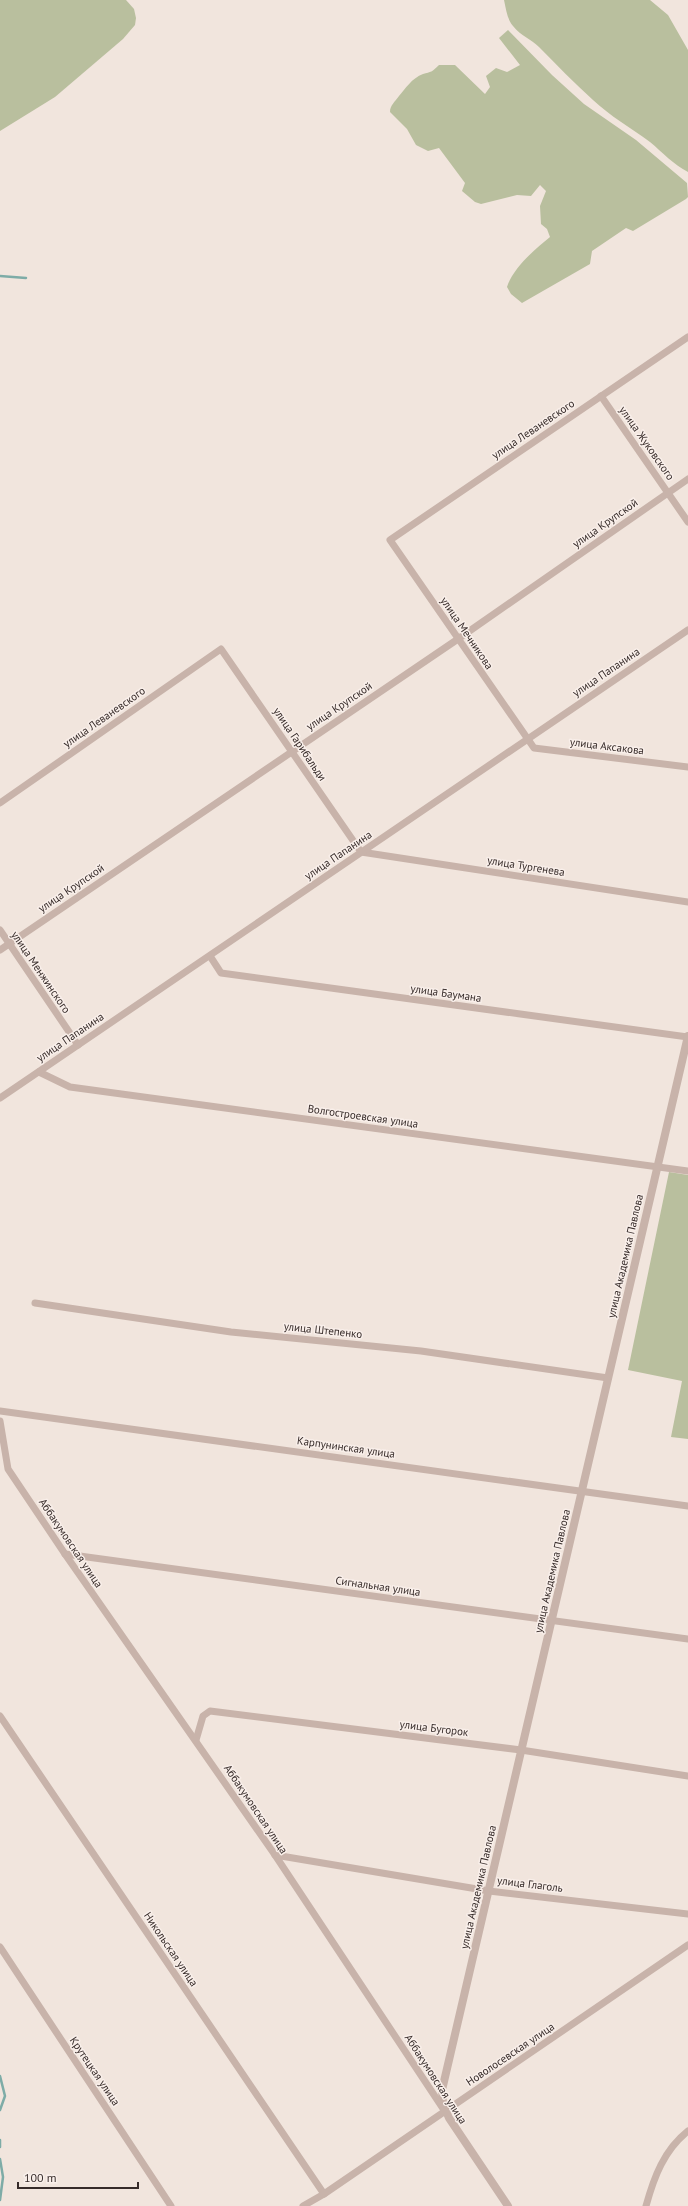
<svg xmlns="http://www.w3.org/2000/svg" width="688" height="2206" viewBox="0 0 688 2206" font-family="'PT Sans',sans-serif">
	<rect width="100%" height="100%" fill="#f1e5dd"/>
	<!-- green -->
	<g fill="#b9bf9e">
		<path d="M 0,0 L 126,0 L 134,9 L 136,18 L 135,25 L 123,39 L 55,97 L 0,131 Z"/>
		<path d="M 504,0 L 650,0 L 668,15 L 688,50 L 688,172 C 674,165 662,152 650,142 C 631,128 610,116 593,100 C 574,83 557,65 539,47 C 531,39 521,36 513,26 C 507,19 506,9 504,0 Z"/>
		<path d="M 508,30 L 552,75 L 584,104 L 636,140 L 687,183 L 688,197 L 686,199 L 633,231 L 626,228 L 592,251 L 590,264 L 522,303 L 511,294 L 507,287 C 513,268 535,249 550,237 L 547,229 L 541,224 L 540,206 L 546,191 L 540,185 L 531,196 L 517,195 L 481,204 L 475,202 L 462,191 L 465,183 L 439,148 L 428,151 L 416,145 L 407,129 L 390,112 C 390,105 395,102 399,96 C 405,89 412,78 423,74 C 431,72 432,72 439,65 L 455,65 L 485,94 L 490,87 L 486,76 L 496,68 L 507,72 L 520,65 L 499,38 Z"/>
		<path d="M 669,1172 L 688,1175 L 688,1439 L 671,1437 L 682,1381 L 628,1370 Z"/>
	</g>
	<g fill="none" stroke-linecap="round" stroke-linejoin="round">
		<!-- stream -->
		<g stroke="#7eaca7" stroke-width="2.5">
			<path d="M 0,276 L 26,278"/>
			<path d="M 0,2076 L 5,2096 L 0,2110"/>
			<path d="M 0,2140 L 0,2147"/>
			<path d="M 0,2159 L 3,2177 L 0,2200"/>
		</g>
		<!-- minor -->
		<g stroke="#c8b3aa" stroke-width="7">
			<path d="M 688,337 L 390,540 L 534,748 L 688,767"/>
			<path d="M 601,396 L 688,522"/>
			<path d="M 0,803 L 221,649 L 361,852 L 688,902"/>
			<path d="M 0,930 L 78,1045"/>
			<path d="M 0,950 L 458,639 L 688,479"/>
			<path d="M 210,956 L 221,973 L 688,1037"/>
			<path d="M 39,1072 L 70,1087 L 688,1171"/>
			<path d="M 0,1098 L 688,630"/>
			<path d="M 35,1303 L 231,1332 L 421,1351 L 608,1378"/>
			<path d="M 0,1411 L 688,1506"/>
			<path d="M 0,1421 L 8,1469 L 65,1554 L 275,1855 L 444,2110"/>
			<path d="M 65,1554 L 688,1639"/>
			<path d="M 0,1716 L 324,2194"/>
			<path d="M 196,1740 L 203,1716 L 210,1711 L 521,1750 L 688,1776"/>
			<path d="M 275,1855 L 489,1891 L 688,1914"/>
			<path d="M 0,1947 L 171,2206"/>
			<path d="M 303,2206 L 324,2194 L 688,1945"/>
			<path d="M 646,2206 C 654,2177 664,2150 688,2131"/>
		</g>
		<!-- tertiary -->
		<path stroke="#c8b3aa" stroke-width="8" d="M 508,2206 L 449,2118 L 443,2104 L 442,2090 L 688,1036"/>
	</g>
	<g text-anchor="middle" dominant-baseline="central" stroke-width="3" stroke-linejoin="round" paint-order="stroke">
		<!-- street labels -->
		<g font-size="11" fill="#362b29" stroke="#f9efea">
			<text transform="translate(533 429) rotate(-34)">улица Леваневского</text>
			<text transform="translate(647 443) rotate(55)">улица Жуковского</text>
			<text transform="translate(605 523) rotate(-35)">улица Крупской</text>
			<text transform="translate(467 633) rotate(56)">улица Мечникова</text>
			<text transform="translate(606 672) rotate(-34)">улица Папанина</text>
			<text transform="translate(339 706) rotate(-34)">улица Крупской</text>
			<text transform="translate(104 717) rotate(-35)">улица Леваневского</text>
			<text transform="translate(300 744) rotate(56)">улица Гарибальди</text>
			<text transform="translate(607 746) rotate(7)">улица Аксакова</text>
			<text transform="translate(338 855) rotate(-34)">улица Папанина</text>
			<text transform="translate(526 866) rotate(9)">улица Тургенева</text>
			<text transform="translate(71 888) rotate(-34)">улица Крупской</text>
			<text transform="translate(41 972) rotate(56)">улица Менжинского</text>
			<text transform="translate(446 993) rotate(8)">улица Баумана</text>
			<text transform="translate(70 1037) rotate(-34)">улица Папанина</text>
			<text transform="translate(363 1116) rotate(8)">Волгостроевская улица</text>
			<text transform="translate(625 1256) rotate(-77)">улица Академика Павлова</text>
			<text transform="translate(323 1330) rotate(6)">улица Штепенко</text>
			<text transform="translate(346 1447) rotate(8)">Карпунинская улица</text>
			<text transform="translate(71 1543) rotate(56)">Аббакумовская улица</text>
			<text transform="translate(552 1571) rotate(-77)">улица Академика Павлова</text>
			<text transform="translate(378 1586) rotate(8)">Сигнальная улица</text>
			<text transform="translate(434 1728) rotate(7)">улица Бугорок</text>
			<text transform="translate(256 1809) rotate(56)">Аббакумовская улица</text>
			<text transform="translate(530 1884) rotate(7)">улица Глаголь</text>
			<text transform="translate(478 1887) rotate(-77)">улица Академика Павлова</text>
			<text transform="translate(171 1949) rotate(56)">Никольская улица</text>
			<text transform="translate(510 2054) rotate(-34)">Новолосевская улица</text>
			<text transform="translate(95 2071) rotate(56)">Крутецкая улица</text>
			<text transform="translate(436 2079) rotate(57)">Аббакумовская улица</text>
		</g>
	</g>
	<!-- scale -->
	<path d="M18 2182v6h120v-6" fill="none" stroke="#362b29" stroke-width="2"/>
	<text x="24" y="2182" font-size="12" fill="#362b29" stroke="#f9efea" stroke-width="3" paint-order="stroke">100 m</text>
</svg>
